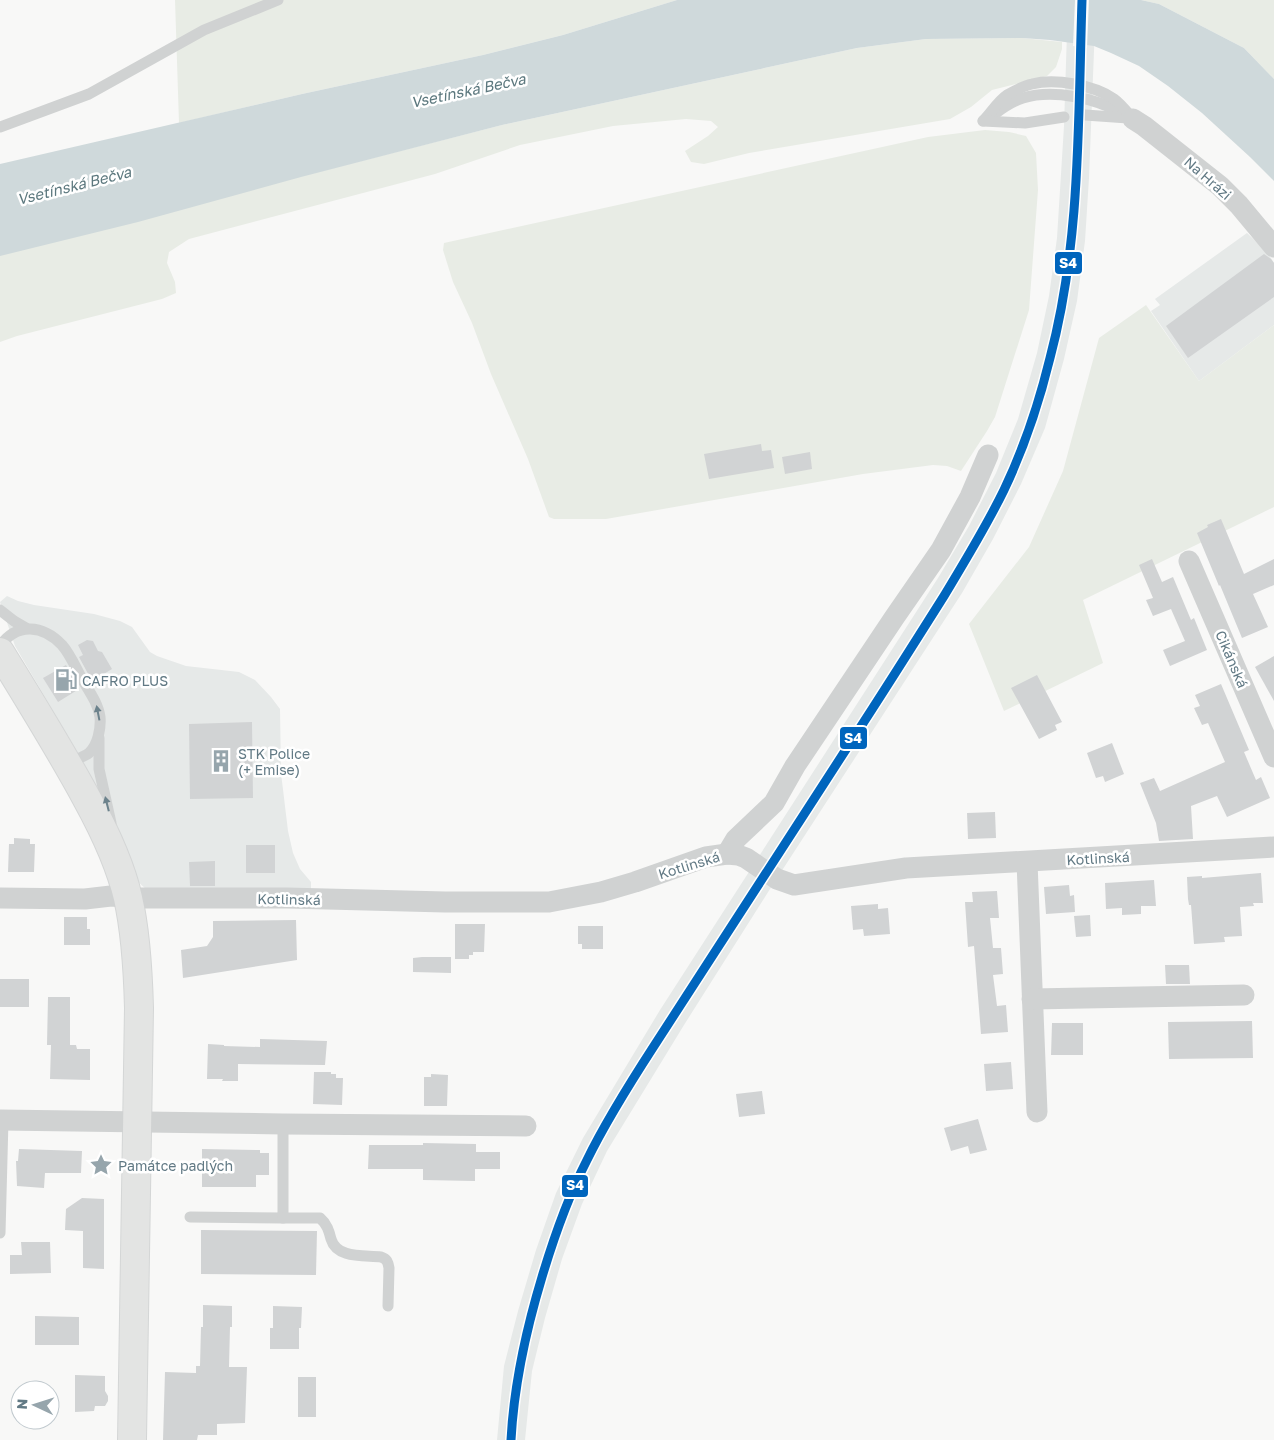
<svg xmlns="http://www.w3.org/2000/svg" width="1274" height="1440" viewBox="0 0 1274 1440" font-family="'Golos Text',sans-serif">
	<rect width="100%" height="100%" fill="#f8f8f7"/>
	<!-- built -->
	<g fill="#e6e9e8">
		<path d="M 1068,0 L 1096,0 L 1089,178 L 1085,241 L 1077,301 L 1064,359 L 1045,428 L 1021,484 L 993,539 L 962,593 L 770,889 L 684,1025 L 607,1151 L 582,1204 L 562,1259 L 545,1318 L 532,1371 L 525,1440 L 497,1440 L 504,1366 L 518,1311 L 536,1250 L 556,1193 L 583,1138 L 660,1010 L 938,578 L 969,526 L 996,473 L 1018,419 L 1037,353 L 1049,296 L 1057,238 L 1064,126 Z"/>
		<path d="M 1247,233 L 1267,252 L 1274,263 L 1274,325 L 1199,381 L 1151,311 L 1160,305 L 1155,299 Z"/>
		<path d="M 7,596 L 18,601 L 34,605 L 94,614 L 120,621 L 132,627 L 150,652 L 157,656 L 186,666 L 239,672 L 255,680 L 271,697 L 280,709 L 281,773 L 288,831 L 293,853 L 300,869 L 311,882 L 311,892 L 148,891 L 134,878 L 124,844 L 72,743 L 15,646 L 0,602 Z"/>
	</g>
	<!-- green -->
	<g fill="#e8ece5">
		<path d="M 175,0 L 677,0 L 563,35 L 483,55 L 302,94 L 179,123 Z"/>
		<path d="M 1141,0 L 1274,0 L 1274,79 L 1244,48 L 1159,4 Z"/>
		<path d="M 1022,38 L 1062,42 L 1062,49 L 1056,67 L 1047,76 L 992,90 L 971,107 L 950,119 L 749,153 L 704,164 L 691,162 L 685,151 L 708,136 L 718,127 L 711,121 L 686,119 L 613,126 L 520,145 L 435,174 L 189,239 L 169,252 L 167,263 L 175,282 L 176,293 L 162,299 L 17,336 L 0,342 L 0,253 L 502,125 L 857,48 L 926,39 Z"/>
		<path d="M 985,130 L 1009,132 L 1026,136 L 1036,153 L 1038,190 L 1029,310 L 995,417 L 987,431 L 961,471 L 947,466 L 933,465 L 863,474 L 606,519 L 554,519 L 549,517 L 528,459 L 491,374 L 472,323 L 453,282 L 443,250 L 444,243 L 928,137 Z"/>
		<path d="M 1146,305 L 1199,381 L 1274,325 L 1274,507 L 1083,600 L 1103,663 L 1004,711 L 969,624 L 1029,547 L 1063,471 L 1099,338 Z"/>
	</g>
	<!-- water -->
	<path fill="#cfd9db" d="M 677,0 L 1141,0 L 1159,4 L 1244,48 L 1274,79 L 1274,181 L 1250,157 L 1202,113 L 1168,86 L 1139,66 L 1111,53 L 1094,46 L 1050,40 L 1022,38 L 926,39 L 857,48 L 502,125 L 301,177 L 138,222 L 0,256 L 0,164 L 302,94 L 483,55 L 563,35 Z"/>
	<!-- pier -->
	<path fill="#f8f8f7" d="M 1075,0 L 1089,0 L 1087,48 L 1073,46 Z"/>
	<!-- building -->
	<g fill="#d1d3d4">
		<path d="M 1264,254 L 1271,259 L 1274,263 L 1274,297 L 1188,358 L 1166,326 Z"/>
		<path d="M 761,444 L 762,451 L 771,450 L 774,468 L 709,479 L 704,454 Z"/>
		<path d="M 810,452 L 812,469 L 785,474 L 782,457 Z"/>
		<path d="M 1221,519 L 1244,574 L 1274,559 L 1274,585 L 1253,594 L 1268,627 L 1242,638 L 1220,585 L 1219,586 L 1197,533 L 1208,527 L 1207,525 Z"/>
		<path d="M 1152,559 L 1162,582 L 1173,577 L 1191,620 L 1194,618 L 1207,650 L 1170,666 L 1163,650 L 1185,641 L 1171,609 L 1153,616 L 1146,600 L 1153,598 L 1139,565 Z"/>
		<path d="M 87,640 L 93,641 L 98,651 L 102,652 L 112,669 L 92,681 L 79,657 L 83,655 L 78,645 Z"/>
		<path d="M 1274,656 L 1274,701 L 1255,667 Z"/>
		<path d="M 66,665 L 79,689 L 58,702 L 43,678 Z"/>
		<path d="M 1037,675 L 1062,722 L 1055,725 L 1057,730 L 1039,739 L 1011,688 Z"/>
		<path d="M 1221,684 L 1249,750 L 1244,752 L 1256,780 L 1261,777 L 1270,798 L 1227,817 L 1217,796 L 1191,806 L 1193,839 L 1159,841 L 1156,823 L 1140,783 L 1154,778 L 1160,791 L 1225,762 L 1208,723 L 1202,725 L 1194,708 L 1200,706 L 1195,695 Z"/>
		<path d="M 252,722 L 253,798 L 190,799 L 189,724 Z"/>
		<path d="M 1112,743 L 1124,774 L 1105,782 L 1103,776 L 1096,778 L 1087,753 Z"/>
		<path d="M 995,812 L 996,838 L 968,839 L 967,813 Z"/>
		<path d="M 14,838 L 30,839 L 30,844 L 35,844 L 34,872 L 8,872 L 9,844 L 14,844 Z"/>
		<rect x="246" y="845" width="29" height="28"/>
		<path d="M 215,861 L 215,886 L 190,886 L 189,862 Z"/>
		<path d="M 1261,873 L 1263,903 L 1253,903 L 1254,906 L 1240,907 L 1242,936 L 1224,937 L 1225,942 L 1194,944 L 1191,905 L 1189,905 L 1188,899 L 1187,877 L 1202,876 L 1202,878 Z"/>
		<path d="M 1154,880 L 1156,906 L 1141,906 L 1141,914 L 1122,915 L 1122,908 L 1106,909 L 1105,883 Z"/>
		<path d="M 1069,885 L 1070,896 L 1074,895 L 1075,912 L 1046,914 L 1044,887 Z"/>
		<path d="M 997,891 L 999,918 L 990,918 L 993,948 L 1001,948 L 1003,974 L 993,975 L 997,1006 L 1006,1005 L 1008,1032 L 981,1034 L 974,946 L 968,947 L 965,902 L 973,902 L 972,892 Z"/>
		<path d="M 878,904 L 878,909 L 888,908 L 890,934 L 864,936 L 863,929 L 853,930 L 851,906 Z"/>
		<path d="M 1090,915 L 1091,936 L 1076,937 L 1074,916 Z"/>
		<path d="M 64,917 L 87,917 L 87,929 L 90,929 L 90,945 L 64,945 Z"/>
		<path d="M 296,920 L 297,960 L 183,978 L 181,950 L 207,946 L 213,937 L 213,921 Z"/>
		<path d="M 455,924 L 485,924 L 484,952 L 473,952 L 473,955 L 469,955 L 469,959 L 455,959 Z"/>
		<path d="M 578,926 L 603,926 L 603,949 L 582,949 L 582,944 L 578,944 Z"/>
		<path d="M 422,957 L 451,957 L 451,973 L 413,972 L 413,958 Z"/>
		<path d="M 1165,965 L 1189,965 L 1190,984 L 1166,984 Z"/>
		<rect x="0" y="979" width="29" height="28"/>
		<path d="M 48,997 L 70,997 L 70,1045 L 76,1045 L 77,1049 L 90,1049 L 90,1080 L 50,1079 L 51,1045 L 47,1045 Z"/>
		<path d="M 1252,1021 L 1253,1058 L 1169,1059 L 1168,1022 Z"/>
		<path d="M 1052,1023 L 1083,1023 L 1083,1055 L 1051,1055 Z"/>
		<path d="M 260,1039 L 327,1041 L 325,1065 L 238,1064 L 238,1081 L 222,1081 L 223,1079 L 207,1079 L 208,1044 L 224,1045 L 224,1046 L 260,1047 Z"/>
		<path d="M 1011,1062 L 1013,1089 L 986,1091 L 984,1064 Z"/>
		<path d="M 314,1072 L 331,1072 L 331,1074 L 336,1074 L 336,1078 L 343,1078 L 342,1105 L 313,1104 Z"/>
		<path d="M 431,1074 L 448,1075 L 447,1106 L 424,1106 L 424,1077 L 431,1077 Z"/>
		<path d="M 762,1091 L 765,1114 L 739,1117 L 736,1094 Z"/>
		<path d="M 978,1119 L 987,1150 L 970,1154 L 968,1146 L 951,1151 L 944,1128 Z"/>
		<path d="M 423,1143 L 476,1144 L 476,1152 L 500,1152 L 500,1169 L 475,1169 L 475,1181 L 423,1180 L 423,1169 L 368,1169 L 369,1145 L 423,1145 Z"/>
		<path d="M 19,1149 L 82,1151 L 81,1173 L 45,1173 L 44,1188 L 17,1186 L 16,1161 L 18,1161 Z"/>
		<path d="M 202,1149 L 260,1150 L 260,1153 L 269,1153 L 269,1175 L 256,1175 L 256,1187 L 202,1187 Z"/>
		<path d="M 82,1198 L 104,1199 L 104,1269 L 83,1268 L 83,1231 L 65,1230 L 66,1209 Z"/>
		<path d="M 201,1230 L 317,1231 L 316,1275 L 201,1274 Z"/>
		<path d="M 21,1242 L 50,1242 L 51,1273 L 10,1274 L 10,1255 L 22,1255 Z"/>
		<path d="M 203,1305 L 232,1306 L 232,1327 L 230,1327 L 229,1367 L 247,1367 L 245,1423 L 217,1424 L 217,1435 L 198,1435 L 197,1440 L 163,1440 L 165,1372 L 196,1373 L 196,1366 L 200,1366 L 201,1327 L 203,1327 Z"/>
		<path d="M 273,1306 L 302,1307 L 301,1328 L 299,1328 L 299,1349 L 270,1349 L 270,1328 L 273,1328 Z"/>
		<path d="M 35,1316 L 79,1317 L 79,1345 L 35,1345 Z"/>
		<path d="M 75,1375 L 105,1376 L 105,1391 L 108,1396 L 108,1401 L 105,1406 L 95,1406 L 94,1411 L 75,1412 Z"/>
		<rect x="298" y="1377" width="18" height="40"/>
	</g>
	<g fill="none" stroke-linecap="round" stroke-linejoin="round">
		<defs>
			<path id="secondary" d="M 0,652 C 30,701 60,749 87,799 C 104,830 120,863 128,898 C 136,933 138,971 139,1008 L 132,1440"/>
		</defs>
		<!-- secondary casing -->
		<use href="#secondary" stroke="#d4d6d6" stroke-width="30"/>
		<!-- service -->
		<g stroke="#d0d2d2" stroke-width="11">
			<path d="M 996,113 C 1004,107 1013,101 1023,98 C 1053,89 1095,98 1122,113"/>
			<path d="M 1085,115 L 1128,118"/>
			<path d="M 983,121 C 991,113 998,101 1007,95 C 1014,91 1023,86 1032,84 C 1055,78 1094,85 1114,99 C 1121,104 1127,112 1133,119"/>
			<path d="M 983,121 L 1025,123 L 1064,117"/>
			<path d="M 0,127 L 89,94 L 204,30 L 278,0"/>
			<path d="M 0,610 L 14,621 L 26,628"/>
			<path d="M 0,646 C 17,622 43,625 62,645 C 70,654 76,668 82,679 C 89,691 98,703 100,717 C 101,728 98,745 89,753 C 84,757 74,760 68,763"/>
			<path d="M 99,738 L 99,769 L 111,823"/>
			<path d="M 190,1217 L 283,1218 L 283,1124"/>
			<path d="M 283,1218 L 320,1218 C 327,1224 329,1231 331,1239 C 337,1259 364,1255 381,1257 C 387,1259 388,1262 389,1268 L 388,1306"/>
			<path d="M 0,1233 L 3,1120"/>
		</g>
		<!-- minor -->
		<g stroke="#d0d2d2" stroke-width="21">
			<path d="M 1133,119 L 1144,126 L 1220,186 L 1239,205 L 1274,247"/>
			<path d="M 1189,561 L 1274,757"/>
			<path d="M 727,854 L 736,839 L 774,803 L 795,766 L 894,618 L 941,550 L 970,497 L 988,455"/>
			<path d="M 1027,862 L 1037,1112"/>
			<path d="M 0,898 L 85,899 L 111,896 L 137,898 L 287,898 L 445,902 L 549,902 L 601,892 L 635,882 L 706,857 L 727,854 L 738,855 L 746,858 L 777,879 L 794,885 L 906,868 L 1274,847"/>
			<path d="M 1032,999 L 1244,995"/>
			<path d="M 0,1120 L 283,1124 L 526,1126"/>
		</g>
		<!-- secondary -->
		<use href="#secondary" stroke="#e3e4e3" stroke-width="28"/>
		<defs>
			<path id="rail-1" d="M 511,1440 C 514,1384 526,1330 542,1277 C 554,1237 568,1197 587,1160 C 606,1121 630,1083 654,1046 C 721,941 789,838 856,734 C 886,688 915,642 944,596 C 965,561 986,527 1004,490 C 1024,448 1039,403 1050,358 C 1081,242 1078,119 1082,0"/>
		</defs>
		<!-- rail-1 casing -->
		<use href="#rail-1" stroke="#fff" stroke-width="12"/>
		<!-- rail-1 -->
		<use href="#rail-1" stroke="#0065bd" stroke-width="9"/>
	</g>
	<!-- one-way arrows -->
	<defs><path id="oneway-solid" d="M-6-.8H1V-3.2L6.5 0L1 3.2V.8H-6Z" transform="scale(1.25)"/></defs>
	<g fill="#6c828c">
		<use href="#oneway-solid" transform="translate(98 713) rotate(-101)"/>
		<use href="#oneway-solid" transform="translate(107 804) rotate(-104)"/>
	</g>
	<!-- icons -->
	<defs>
		<symbol id="fuel-bare" viewBox="-9 -9 18 18"><path d="M-5.5-6h7V0h2V4h1.3V-2.5L3-4.5l.8-.8L6-3V5H2.5V1h-1V6h-7ZM-4.2-4.7v3.2H.2V-4.7Z" fill="#96a5ac" stroke="#fff" stroke-width="2.5" paint-order="stroke"/></symbol>
		<symbol id="building-bare" viewBox="-9 -9 18 18"><path d="M-4-6H4V6H1V3H-1V6H-4ZM-2.5-4.3h1.7v1.8h-1.7ZM.8-4.3h1.7v1.8H.8ZM-2.5-1h1.7V.8h-1.7ZM.8-1h1.7V.8H.8Z" fill="#96a5ac" stroke="#fff" stroke-width="2.5" paint-order="stroke"/></symbol>
		<symbol id="sight-bare" viewBox="-9 -9 18 18"><path d="M0-6L1.8-2.2L6-1.7L2.9 1.2L3.7 5.4L0 3.3L-3.7 5.4L-2.9 1.2L-6-1.7L-1.8-2.2Z" fill="#96a5ac" stroke="#fff" stroke-width="2.5" paint-order="stroke"/></symbol>
	</defs>
	<g fill-rule="evenodd">
		<use href="#fuel-bare" x="50" y="664" width="32" height="32"/>
		<use href="#building-bare" x="205" y="745" width="32" height="32"/>
		<use href="#sight-bare" x="85" y="1149" width="32" height="32"/>
	</g>
	<g text-anchor="middle" dominant-baseline="central" stroke-width="5" stroke-linejoin="round" paint-order="stroke">
		<!-- street labels -->
		<g font-size="14" fill="#617984" stroke="#fff">
			<text transform="translate(1208 178) rotate(41)">Na Hrázi</text>
			<text transform="translate(1232 659) rotate(67)">Cikánská</text>
			<text transform="translate(1098 858) rotate(-3)">Kotlinská</text>
			<text transform="translate(689 865) rotate(-17)">Kotlinská</text>
			<text transform="translate(289 899) rotate(1)">Kotlinská</text>
		</g>
		<!-- poi labels -->
		<g font-size="14" fill="#617984" stroke="#fff" text-anchor="start">
			<text x="82" y="680">CAFRO PLUS</text>
			<text x="238" y="753">STK Police<tspan x="238" dy="16">(+ Emise)</tspan></text>
			<text x="118" y="1165">Památce padlých</text>
		</g>
		<!-- water labels -->
		<g font-size="15" font-style="italic" fill="#5c787e" stroke="#fff">
			<text transform="translate(468 90) rotate(-12)">Vsetínská Bečva</text>
			<text transform="translate(74 185) rotate(-14)">Vsetínská Bečva</text>
		</g>
	</g>
	<g stroke="#fff" stroke-width="2">
		<rect x="1054" y="251" width="29" height="24" rx="5" fill="#0065bd"/>
		<rect x="839" y="726" width="29" height="24" rx="5" fill="#0065bd"/>
		<rect x="561" y="1174" width="28" height="24" rx="5" fill="#0065bd"/>
	</g>
	<g font-size="14" text-anchor="middle" font-weight="bold" fill="#fff">
		<text x="1068" y="268">S4</text>
		<text x="853" y="743">S4</text>
		<text x="575" y="1190">S4</text>
	</g>
	<!-- north arrow -->
	<g transform="translate(35 1405) rotate(274)"><circle r="24" fill="#ffffff" stroke="#c0c9ce"/>
	<path d="M0-4L9 19L0 12L-9 19Z" fill="#96a5ac"/>
	<text y="-8" font-size="14" font-weight="bold" text-anchor="middle" fill="#617984">N</text>
	</g>
</svg>
